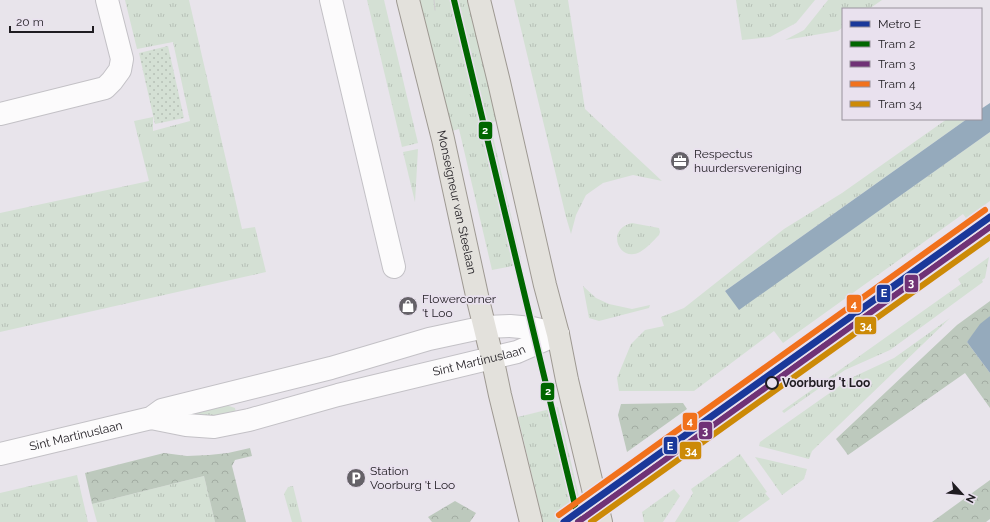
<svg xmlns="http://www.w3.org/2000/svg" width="990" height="522" viewBox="0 0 990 522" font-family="Raleway,sans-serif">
	<defs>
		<pattern id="grass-tufts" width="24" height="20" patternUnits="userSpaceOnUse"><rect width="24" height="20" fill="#d4e0d4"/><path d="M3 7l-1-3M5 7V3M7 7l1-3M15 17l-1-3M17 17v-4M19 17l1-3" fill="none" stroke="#b6c0b6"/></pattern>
		<pattern id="forest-crowns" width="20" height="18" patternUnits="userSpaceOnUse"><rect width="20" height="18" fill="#bdc9bd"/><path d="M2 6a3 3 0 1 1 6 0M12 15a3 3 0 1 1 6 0" fill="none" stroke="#a2aca2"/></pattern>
		<pattern id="park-dots" width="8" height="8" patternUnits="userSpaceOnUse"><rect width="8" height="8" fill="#d4e0d4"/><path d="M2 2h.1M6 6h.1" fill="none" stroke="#b6c0b6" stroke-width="1.8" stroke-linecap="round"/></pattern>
	</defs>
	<rect width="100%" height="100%" fill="#e8e4eb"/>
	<!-- grass -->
	<g fill="url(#grass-tufts)">
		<path d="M 125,0 L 189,0 L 242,229 L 255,227 L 266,272 L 0,332 L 0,213 L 149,181 L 134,121 L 153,117 L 153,131 L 190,121 L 173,42 L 137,49 Z"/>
		<path d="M 367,0 L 384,0 L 418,143 L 402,147 Z"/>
		<path d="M 417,0 L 469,0 L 499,120 L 490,123 L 522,264 L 492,270 L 459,129 L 448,132 Z"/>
		<path d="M 514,0 L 568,0 L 585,109 L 662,181 L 633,175 L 603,183 L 586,195 L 576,215 L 571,234 L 566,217 Z"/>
		<path d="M 736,0 L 815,0 L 796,23 L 770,37 L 742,40 Z"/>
		<path d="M 828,0 L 882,0 L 869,9 L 843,9 L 843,27 L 838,31 L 785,40 L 804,30 Z"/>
		<path d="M 947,119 L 967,119 L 725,291 L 739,309 L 990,132 L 990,201 L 966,218 L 963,214 L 783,343 L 774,331 L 694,391 L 619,391 L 617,378 L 631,344 L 645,330 L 664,326 L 661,317 L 684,308 L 784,229 L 842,193 Z"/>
		<path d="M 418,149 L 415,202 L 403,152 Z"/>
		<path d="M 632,223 L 659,228 L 660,232 L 659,235 C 653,241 647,248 640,252 C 619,263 605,229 632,223 Z"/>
		<path d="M 989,257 L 985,278 L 982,280 L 983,282 L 890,350 L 845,370 L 784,413 L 782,411 L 961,284 L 958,279 Z"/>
		<path d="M 583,286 L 596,298 L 609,304 L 632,309 L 650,305 L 649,308 L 599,321 L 589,318 Z"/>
		<path d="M 950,318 L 812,451 L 809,459 L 759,446 L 760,442 L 851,378 L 894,358 Z"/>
		<path d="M 226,405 L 235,408 L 236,413 L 233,416 L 168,417 Z"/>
		<path d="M 558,407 L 585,522 L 543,522 L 518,417 Z"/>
		<path d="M 740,454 L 767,492 L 765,493 L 770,499 L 738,522 L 675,522 L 693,493 L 691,489 Z"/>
		<path d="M 755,457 L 807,469 L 804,479 L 782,495 Z"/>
		<path d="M 77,475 L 88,522 L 0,522 L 0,493 Z"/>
		<path d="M 204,476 L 215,522 L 97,522 L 92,504 Z"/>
		<path d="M 293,486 L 302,522 L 292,522 L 284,494 L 288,487 Z"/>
		<path d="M 674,489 L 680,496 L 663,522 L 644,522 L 642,512 Z"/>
	</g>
	<!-- forest -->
	<g fill="url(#forest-crowns)">
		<path d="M 990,301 L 990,316 L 967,342 L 990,373 L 990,408 L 965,373 L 848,455 L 836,439 L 957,325 Z"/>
		<path d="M 683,403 L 687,409 L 627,452 L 618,415 L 621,404 Z"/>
		<path d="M 250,448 L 252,456 L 235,460 L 232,466 L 246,522 L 215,522 L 204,476 L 92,504 L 85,473 L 164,453 L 187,456 L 209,455 L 228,453 Z"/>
		<path d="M 990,480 L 990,519 L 986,522 L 932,522 Z"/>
		<path d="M 455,501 L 476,513 L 470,522 L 432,522 L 428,517 Z"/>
	</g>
	<!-- park -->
	<path fill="url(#park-dots)" d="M 168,46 L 184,118 L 155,124 L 139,53 Z"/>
	<!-- water -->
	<g fill="#95aabc">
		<path d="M 990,103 L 990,132 L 739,310 L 725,291 L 967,119 L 981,119 L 981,109 Z"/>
		<path d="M 990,316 L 990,373 L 967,342 L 980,324 Z"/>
	</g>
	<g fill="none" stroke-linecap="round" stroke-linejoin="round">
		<defs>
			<g id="minor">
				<path d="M 331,0 L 394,267"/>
				<path d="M 0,114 L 105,88 L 112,81 L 120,70 L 122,59 L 107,0"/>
				<path id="s1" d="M 151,418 L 186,425 L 214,427 L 249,420 L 338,395 L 517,352 L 558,334"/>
				<path id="s2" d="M 0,454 L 151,418 L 162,410 L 331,368 L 429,339 L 485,327 L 510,326 L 532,328 L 558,334"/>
			</g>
			<g id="major">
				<path id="s3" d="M 408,0 L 443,139 L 478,300 L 492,357 L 500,395 L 531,522"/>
				<path d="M 479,0 L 499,82 L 545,285 L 558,334 L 567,380 L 601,522"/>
			</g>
		</defs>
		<!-- minor casing -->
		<use href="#minor" stroke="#c3c1c6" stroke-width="24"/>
		<!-- major casing -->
		<use href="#major" stroke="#9e9992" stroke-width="24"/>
		<!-- minor -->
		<use href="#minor" stroke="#fcfbfc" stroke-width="22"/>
		<!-- major -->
		<use href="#major" stroke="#e3e1dc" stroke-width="22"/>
		<!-- tram -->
		<path stroke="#cecccf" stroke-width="1" d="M 434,0 L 435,10"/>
		<defs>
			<path id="tram-1" d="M 454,0 L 579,522"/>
			<path id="tram-2" d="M 578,522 L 990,227"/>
			<path id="tram-3" d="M 559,515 L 985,210"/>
			<path id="tram-4" d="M 591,522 L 990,237"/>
		</defs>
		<!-- tram-1 casing -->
		<use href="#tram-1" stroke="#e9e1ee" stroke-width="9"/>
		<!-- tram-2 casing -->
		<use href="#tram-2" stroke="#e9e1ee" stroke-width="9"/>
		<!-- tram-3 casing -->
		<use href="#tram-3" stroke="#e9e1ee" stroke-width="9"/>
		<!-- tram-4 casing -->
		<use href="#tram-4" stroke="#e9e1ee" stroke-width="9"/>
		<!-- tram-1 -->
		<use href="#tram-1" stroke="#060" stroke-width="6"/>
		<!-- tram-2 -->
		<use href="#tram-2" stroke="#703276" stroke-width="6"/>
		<!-- tram-3 -->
		<use href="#tram-3" stroke="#f1711c" stroke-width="6"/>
		<!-- tram-4 -->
		<use href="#tram-4" stroke="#cc8a07" stroke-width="6"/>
		<defs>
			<path id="metro-1" d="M 564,522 L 990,217"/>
		</defs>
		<!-- metro-1 casing -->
		<use href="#metro-1" stroke="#e9e1ee" stroke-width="10"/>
		<!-- metro-1 -->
		<use href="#metro-1" stroke="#1a389a" stroke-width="7"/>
	</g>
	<!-- icons -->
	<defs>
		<symbol id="office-disc" viewBox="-11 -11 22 22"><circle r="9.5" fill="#656268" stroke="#e9e1ee"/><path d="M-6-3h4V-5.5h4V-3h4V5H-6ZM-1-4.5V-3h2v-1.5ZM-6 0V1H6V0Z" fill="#fff"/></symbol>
		<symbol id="shop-disc" viewBox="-11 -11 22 22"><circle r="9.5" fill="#656268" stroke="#e9e1ee"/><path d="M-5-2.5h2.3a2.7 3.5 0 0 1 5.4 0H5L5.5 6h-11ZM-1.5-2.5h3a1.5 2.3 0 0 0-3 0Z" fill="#fff"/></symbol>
		<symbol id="parking-disc" viewBox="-11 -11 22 22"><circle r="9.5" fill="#656268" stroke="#e9e1ee"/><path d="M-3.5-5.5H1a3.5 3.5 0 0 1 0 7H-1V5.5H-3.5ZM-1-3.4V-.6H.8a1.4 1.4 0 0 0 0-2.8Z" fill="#fff"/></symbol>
	</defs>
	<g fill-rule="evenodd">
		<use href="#office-disc" x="669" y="150" width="22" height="22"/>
		<use href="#shop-disc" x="397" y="295" width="22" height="22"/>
		<use href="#parking-disc" x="345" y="467" width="22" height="22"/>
	</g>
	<!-- markers -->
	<circle fill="#e9e1ee" stroke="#1f1c21" stroke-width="2" cx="772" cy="383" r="6"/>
	<g text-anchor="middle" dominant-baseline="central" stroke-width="3.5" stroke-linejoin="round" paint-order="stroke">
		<!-- poi labels -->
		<g font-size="12" fill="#1f1c21" stroke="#e9e1ee" text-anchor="start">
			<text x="694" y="154">Respectus<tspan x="694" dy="14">huurdersvereniging</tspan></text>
			<text x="422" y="299">Flowercorner<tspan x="422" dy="14">'t Loo</tspan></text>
			<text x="370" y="471">Station<tspan x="370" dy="14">Voorburg 't Loo</tspan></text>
		</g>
		<!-- street labels -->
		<g font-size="12" fill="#1f1c21" stroke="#e9e1ee">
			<text stroke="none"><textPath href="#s3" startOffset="208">Monseigneur van Steelaan</textPath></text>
			<text stroke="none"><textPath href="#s1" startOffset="337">Sint Martinuslaan</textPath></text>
			<text stroke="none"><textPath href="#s2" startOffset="78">Sint Martinuslaan</textPath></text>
		</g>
		<!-- stop labels -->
		<g font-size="12" font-weight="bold" fill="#1f1c21" stroke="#e9e1ee" text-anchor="start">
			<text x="782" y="383">Voorburg 't Loo</text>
		</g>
	</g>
	<g stroke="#e9e1ee" stroke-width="1.5">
		<rect x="478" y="121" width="15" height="19" rx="4" fill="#060"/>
		<rect x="904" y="274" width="15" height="19" rx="4" fill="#703276"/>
		<rect x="876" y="284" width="15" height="19" rx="4" fill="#1a389a"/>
		<rect x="846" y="294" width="16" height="19" rx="4" fill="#f1711c"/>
		<rect x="854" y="316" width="23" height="19" rx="4" fill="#cc8a07"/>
		<rect x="540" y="382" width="15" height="19" rx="4" fill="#060"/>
		<rect x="682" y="412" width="16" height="19" rx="4" fill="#f1711c"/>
		<rect x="698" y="421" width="15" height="19" rx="4" fill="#703276"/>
		<rect x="663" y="436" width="15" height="19" rx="4" fill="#1a389a"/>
		<rect x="679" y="441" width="23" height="19" rx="4" fill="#cc8a07"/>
	</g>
	<g font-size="11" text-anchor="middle" font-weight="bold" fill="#fff">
		<text x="485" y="134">2</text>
		<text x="911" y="287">3</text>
		<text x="884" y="297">E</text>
		<text x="854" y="308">4</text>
		<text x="866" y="330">34</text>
		<text x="548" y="395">2</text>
		<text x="690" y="425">4</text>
		<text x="705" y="435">3</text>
		<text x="670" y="450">E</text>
		<text x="691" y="455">34</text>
	</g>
	<!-- legend -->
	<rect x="842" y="8" width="140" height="112" fill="#e9e1ee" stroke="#98929c"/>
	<rect x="850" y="21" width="20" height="6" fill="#1a389a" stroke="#98929c"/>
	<text x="878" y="28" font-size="12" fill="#1f1c21">Metro E</text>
	<rect x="850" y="41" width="20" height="6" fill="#006600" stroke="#98929c"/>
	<text x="878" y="48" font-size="12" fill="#1f1c21">Tram 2</text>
	<rect x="850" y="61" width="20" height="6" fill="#703276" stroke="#98929c"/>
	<text x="878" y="68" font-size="12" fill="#1f1c21">Tram 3</text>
	<rect x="850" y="81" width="20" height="6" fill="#f1711c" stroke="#98929c"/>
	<text x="878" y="88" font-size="12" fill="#1f1c21">Tram 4</text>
	<rect x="850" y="101" width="20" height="6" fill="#cc8a07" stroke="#98929c"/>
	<text x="878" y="108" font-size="12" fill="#1f1c21">Tram 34</text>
	<!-- north arrow -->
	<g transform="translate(962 494) rotate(117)" stroke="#e9e1ee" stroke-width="3" paint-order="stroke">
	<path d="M0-3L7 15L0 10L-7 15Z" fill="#1f1c21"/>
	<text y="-6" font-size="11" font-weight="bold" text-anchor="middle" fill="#1f1c21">N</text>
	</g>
	<!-- scale -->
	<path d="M10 26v6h83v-6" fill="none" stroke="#1f1c21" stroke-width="2"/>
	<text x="16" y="26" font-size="12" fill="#1f1c21" stroke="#e9e1ee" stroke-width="3" paint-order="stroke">20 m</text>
</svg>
